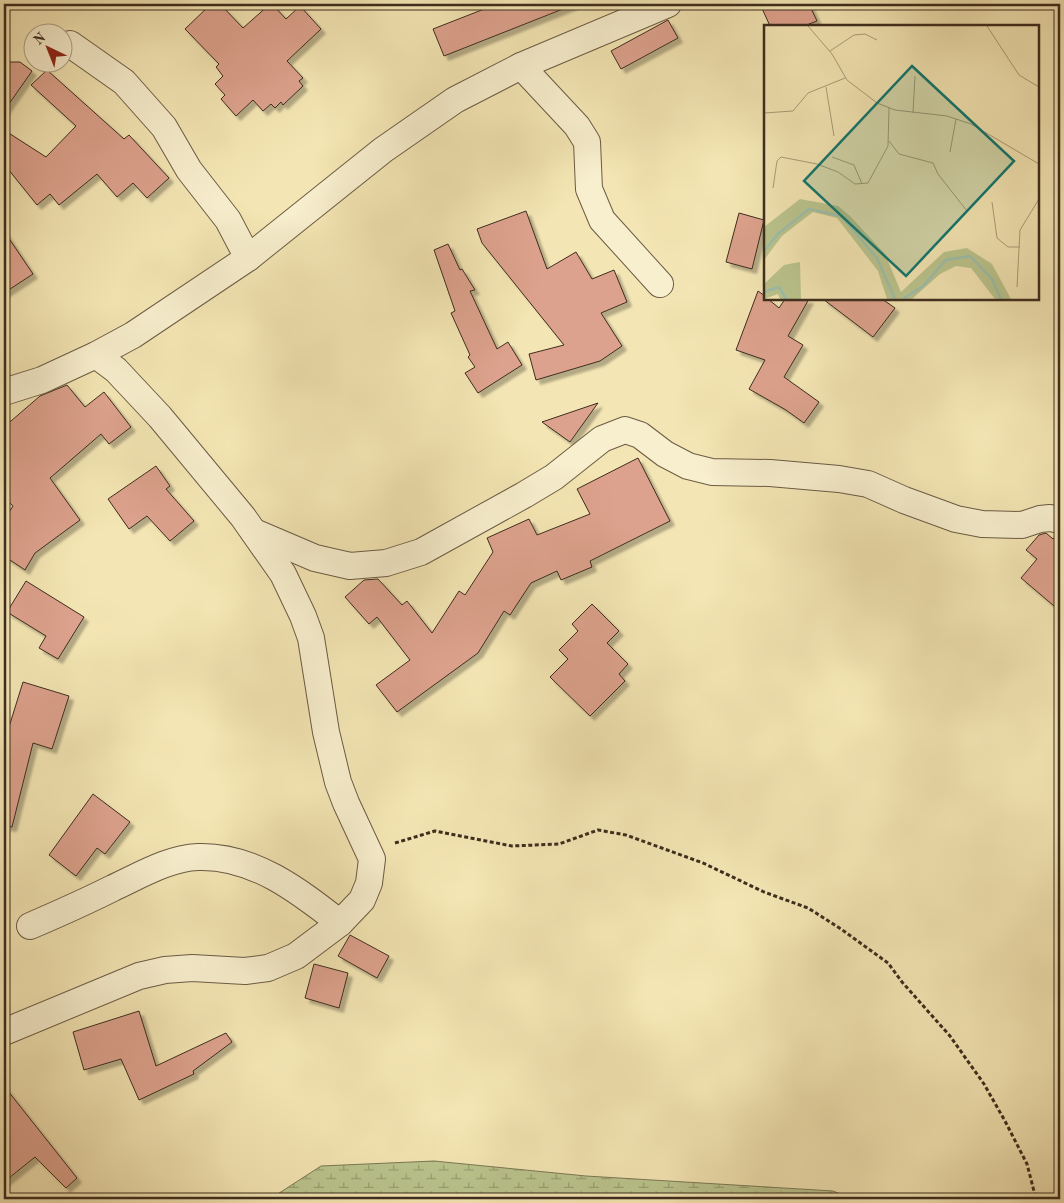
<svg xmlns="http://www.w3.org/2000/svg" width="1064" height="1203" viewBox="0 0 1064 1203" font-family="'Old Standard TT',serif">
	<defs>
		<pattern id="wetland-marsh" width="20" height="14" patternUnits="userSpaceOnUse" patternTransform="scale(1.25)"><rect width="20" height="14" fill="#bbc58e"/><path d="M1 5h8M5 5V1M11 12h8M15 12V8" fill="none" stroke="#99a073"/></pattern>
		<filter id="shadow"><feDropShadow dx="4.5" dy="4.5" stdDeviation="1" flood-color="#0004"/></filter>
	</defs>
	<rect width="100%" height="100%" fill="#f4e6b4"/>
	<filter id="stains"><feTurbulence type="fractalNoise" baseFrequency=".004" numOctaves="4"/><feColorMatrix values="0 0 0 0 .2 0 0 0 0 .09 0 0 0 0 .02 0 0 0 .5 -.17"/></filter>
	<radialGradient id="worn" r=".72"><stop offset=".6" stop-color="#630" stop-opacity="0"/><stop offset="1" stop-color="#630" stop-opacity=".3"/></radialGradient>
	<!-- wetland -->
	<path fill="url(#wetland-marsh)" stroke="#7c7956" d="M 434,1161 L 586,1176 L 833,1191 L 852,1199 L 270,1199 L 321,1166 Z"/>
	<!-- building -->
	<g fill="#dda28d" stroke="#3d2d1e" filter="url(#shadow)">
		<path d="M 211,4 L 220,4 L 243,28 L 270,4 L 272,4 L 286,19 L 300,6 L 321,29 L 287,61 L 303,78 L 299,81 L 303,86 L 283,105 L 281,102 L 275,108 L 271,104 L 263,111 L 253,100 L 236,116 L 221,99 L 225,95 L 215,84 L 223,76 L 216,67 L 219,64 L 185,29 Z"/>
		<path d="M 497,4 L 573,4 L 573,5 L 444,56 L 433,29 Z"/>
		<path d="M 760,4 L 809,4 L 817,21 L 804,26 L 770,26 Z"/>
		<path d="M 668,20 L 678,38 L 621,69 L 611,51 Z"/>
		<path d="M 4,62 L 20,62 L 32,71 L 4,111 Z"/>
		<path d="M 47,70 L 124,139 L 129,135 L 169,178 L 147,198 L 133,183 L 117,197 L 97,174 L 59,205 L 50,194 L 37,205 L 4,164 L 4,130 L 46,157 L 76,126 L 31,85 Z"/>
		<path d="M 526,211 L 547,269 L 576,252 L 592,279 L 614,270 L 627,302 L 601,313 L 622,346 L 600,361 L 536,380 L 529,354 L 564,345 L 482,243 L 477,229 Z"/>
		<path d="M 739,213 L 764,220 L 752,269 L 726,262 Z"/>
		<path d="M 4,231 L 33,274 L 4,293 Z"/>
		<path d="M 448,244 L 460,270 L 462,269 L 475,290 L 470,291 L 497,349 L 508,342 L 522,365 L 478,393 L 465,373 L 475,367 L 468,357 L 470,355 L 451,313 L 455,311 L 434,250 Z"/>
		<path d="M 758,291 L 765,296 L 765,299 L 768,299 L 779,308 L 785,299 L 809,299 L 788,336 L 803,345 L 784,377 L 819,402 L 804,423 L 786,410 L 749,389 L 765,360 L 736,350 Z"/>
		<path d="M 823,299 L 882,299 L 895,308 L 873,337 Z"/>
		<path d="M 67,385 L 85,407 L 104,392 L 131,427 L 109,444 L 101,434 L 50,478 L 80,520 L 35,553 L 25,570 L 4,556 L 4,520 L 13,506 L 4,497 L 4,427 L 40,396 Z"/>
		<path d="M 598,403 L 570,442 L 542,422 Z"/>
		<path d="M 638,458 L 670,521 L 590,561 L 592,567 L 561,580 L 557,571 L 531,583 L 510,615 L 504,611 L 478,653 L 397,712 L 376,685 L 410,660 L 377,617 L 369,624 L 345,597 L 364,580 L 378,579 L 402,605 L 407,601 L 432,633 L 459,591 L 465,595 L 493,552 L 487,538 L 529,519 L 537,535 L 590,514 L 577,489 Z"/>
		<path d="M 156,466 L 170,486 L 166,489 L 194,521 L 170,541 L 147,516 L 129,529 L 108,499 Z"/>
		<path d="M 1046,533 L 1053,539 L 1057,535 L 1060,535 L 1060,611 L 1021,578 L 1037,559 L 1026,550 L 1039,535 Z"/>
		<path d="M 26,581 L 84,617 L 58,659 L 39,648 L 46,636 L 7,612 Z"/>
		<path d="M 592,604 L 619,631 L 607,643 L 628,664 L 619,674 L 625,681 L 590,716 L 550,677 L 568,659 L 559,650 L 578,631 L 572,624 Z"/>
		<path d="M 23,682 L 69,696 L 52,749 L 33,743 L 12,827 L 4,826 L 4,743 Z"/>
		<path d="M 93,794 L 130,822 L 105,854 L 97,848 L 76,876 L 49,855 Z"/>
		<path d="M 350,935 L 389,956 L 377,978 L 338,956 Z"/>
		<path d="M 314,964 L 348,973 L 339,1008 L 305,998 Z"/>
		<path d="M 139,1011 L 156,1066 L 226,1033 L 232,1042 L 193,1071 L 194,1074 L 139,1100 L 121,1059 L 84,1070 L 73,1032 Z"/>
		<path d="M 4,1086 L 77,1178 L 66,1188 L 35,1157 L 4,1182 Z"/>
	</g>
	<g fill="none" stroke-linecap="round" stroke-linejoin="round">
		<defs>
			<g id="minor">
				<path d="M 70,44 L 124,82 L 164,127 L 189,170 L 228,220 L 248,258"/>
				<path d="M 521,66 L 577,126 L 587,142 L 589,189 L 602,220 L 660,284"/>
				<path d="M 4,392 L 42,380 L 96,355 L 133,335 L 248,258 L 383,150 L 455,100 L 521,66 L 668,4"/>
				<path d="M 254,532 L 315,558 L 350,566 L 386,563 L 421,552 L 524,495 L 554,477 L 602,439 L 625,430 L 640,435 L 665,454 L 688,466 L 712,472 L 770,473 L 839,479 L 868,484 L 904,500 L 956,519 L 982,524 L 1022,525 L 1040,519 L 1050,518 L 1060,520"/>
				<path d="M 30,926 C 58,914 85,902 113,888 C 139,876 169,858 198,857 C 253,855 299,891 340,923"/>
				<path d="M 4,1032 L 139,976 L 165,970 L 192,968 L 245,971 L 268,968 L 296,956 L 340,923 L 362,900 L 369,883 L 372,859 L 346,803 L 338,782 L 326,732 L 311,638 L 303,616 L 283,574 L 243,517 L 160,417 L 116,370 L 96,355"/>
			</g>
		</defs>
		<!-- minor casing -->
		<use href="#minor" stroke="#6b5b44" stroke-width="28"/>
		<!-- path -->
		<path stroke="#3d2d1e" stroke-width="3" stroke-dasharray="4 2.5" stroke-linecap="butt" d="M 395,843 L 435,831 L 512,846 L 559,844 L 598,830 L 626,835 L 703,863 L 764,892 L 808,908 L 841,929 L 888,963 L 902,982 L 950,1036 L 984,1084 L 1005,1121 L 1027,1164 L 1036,1199"/>
		<!-- minor -->
		<use href="#minor" stroke="#f8efce" stroke-width="26"/>
	</g>
	<!-- overview -->
	<g transform="translate(764 25)">
		<rect width="275" height="275" fill="#f4e6b4"/>
		<path d="M 36,174 L 74,181 L 86,191 L 121,229 L 137,267 L 180,227 L 203,223 L 228,239 L 247,274 L 231,274 L 207,243 L 192,241 L 176,249 L 148,274 L 123,274 L 114,246 L 73,193 L 49,187 L 18,211 L 0,235 L 0,202 ZM 36,237 L 37,274 L 16,274 L 14,269 L 0,274 L 0,259 L 20,240 Z" fill="#bbc58e"/>
		<path fill="none" stroke="#9cc0ad" stroke-width="2.5" d="M 0,226 L 14,209 L 45,184 L 77,191 L 113,233 L 131,274M 0,267 L 15,262 L 22,274M 139,274 L 159,261 L 182,235 L 206,231 L 228,254 L 237,274"/>
		<path fill="none" stroke="#ab9c78" stroke-width="1" d="M 44,1 L 68,29 L 83,55 L 113,78 L 131,85 L 183,91 L 207,99 L 275,139M 223,1 L 255,50 L 275,62M 66,26 L 90,10 L 101,9 L 113,15M 62,62 L 70,111M 0,88 L 29,86 L 44,68 L 81,53M 149,88 L 151,51M 125,116 L 135,129 L 169,138 L 174,149 L 203,186M 186,127 L 192,94M 68,132 L 90,140 L 98,159M 9,163 L 13,136 L 17,132 L 53,139 L 74,147 L 91,159 L 104,158 L 124,121 L 125,83M 228,177 L 233,213 L 244,222 L 256,222M 253,262 L 256,205 L 275,174"/>
		<path fill="#0f766e" fill-opacity="0.15" stroke="#0f766e" stroke-width="2.5" d="M 148,41 L 250,136 L 142,251 L 40,156 Z"/>
		<rect width="275" height="275" fill="none" stroke="#3d2d1e" stroke-width="2.5"/>
	</g>
	<!-- margin -->
	<rect width="1064" height="1203" fill="none" stroke="#f4e6b4" stroke-width="20"/>
	<rect x="5" y="5" width="1054" height="1193" fill="none" stroke="#3d2d1e" stroke-width="2.5"/>
	<rect x="10" y="10" width="1044" height="1183" fill="none" stroke="#3d2d1e"/>
	<!-- north arrow -->
	<g transform="translate(48 48) rotate(317)"><circle r="24" fill="#f8efce" stroke="#ada188"/>
	<path d="M0-4L9 19L0 12L-9 19Z" fill="#8f2418"/>
	<text y="-8" font-size="14" font-weight="bold" text-anchor="middle" fill="#3d2d1e">N</text>
	</g>
	<rect width="100%" height="100%" filter="url(#stains)"/>
	<rect width="100%" height="100%" fill="url(#worn)"/>
</svg>
